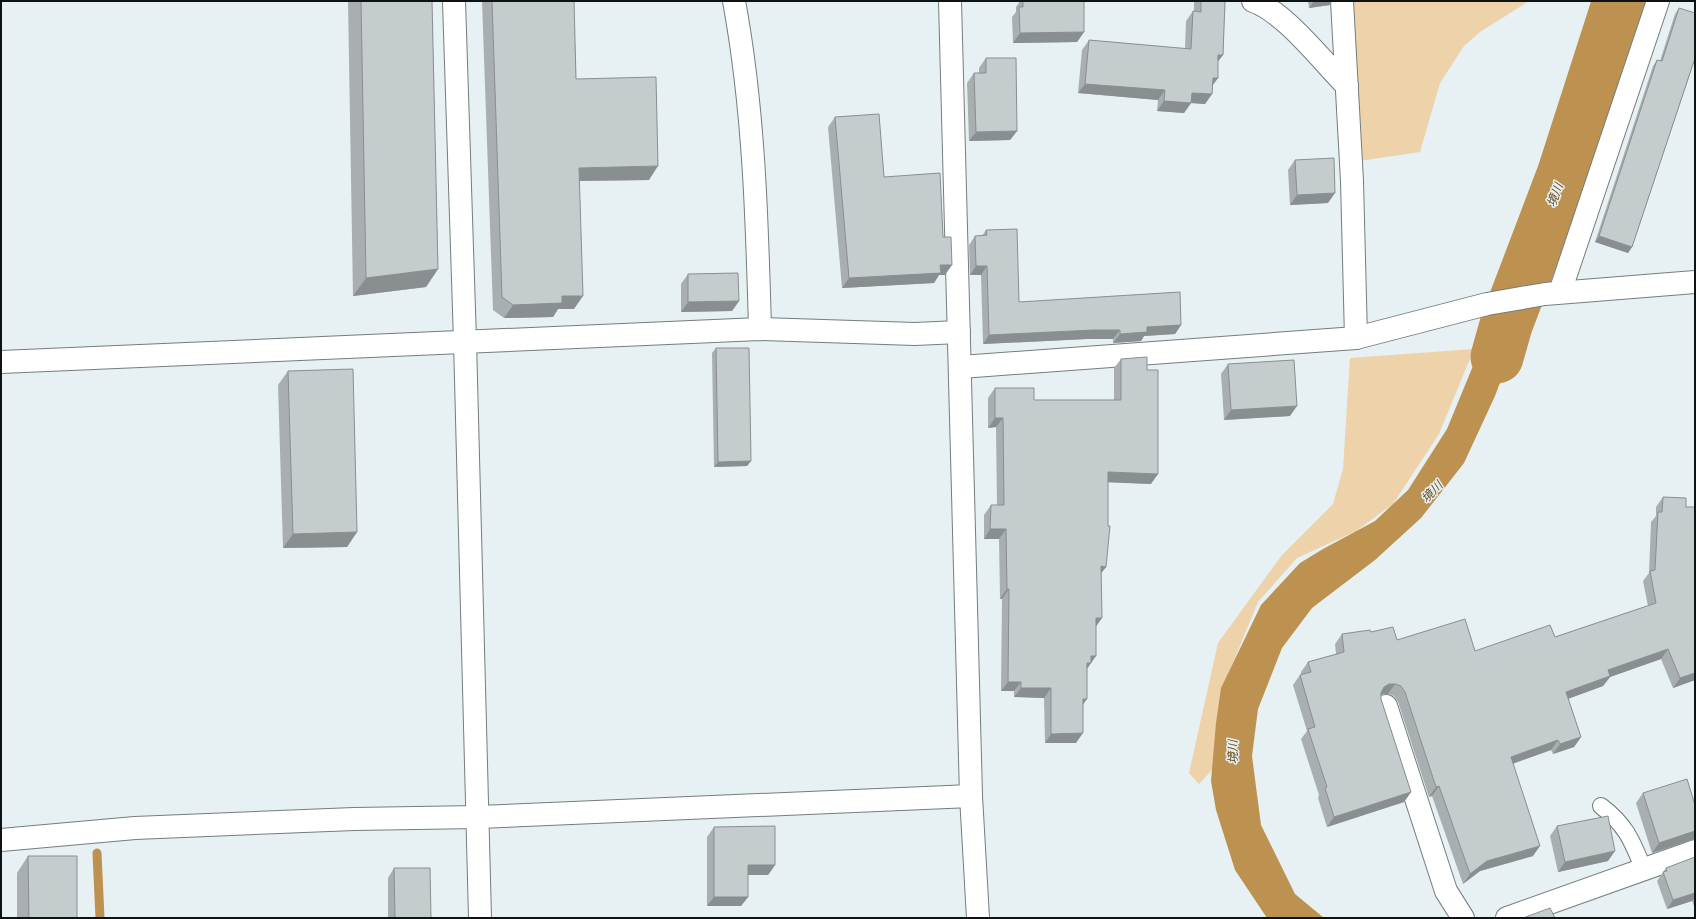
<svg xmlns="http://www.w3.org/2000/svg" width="1696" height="919" viewBox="0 0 1696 919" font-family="'Fira Sans Condensed','Noto Sans JP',sans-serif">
	<rect width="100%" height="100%" fill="#e7f0f2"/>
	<!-- green -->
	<g fill="#eed2aa">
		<path d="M 1352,1 L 1529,1 L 1480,32 L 1464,46 L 1440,83 L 1420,152 L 1353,162 Z"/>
		<path d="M 1474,349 L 1439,434 L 1393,504 L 1356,531 L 1297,558 L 1258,602 L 1227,677 L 1212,770 L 1199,784 L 1189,773 L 1218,643 L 1282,555 L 1333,504 L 1343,469 L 1350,358 Z"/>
	</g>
	<!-- water -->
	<path fill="#bd9250" d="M 1531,300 L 1495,396 L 1464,463 L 1421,518 L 1375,560 L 1312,608 L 1282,648 L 1258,709 L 1252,756 L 1261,825 L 1295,894 L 1324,918 L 1267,918 L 1235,870 L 1216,810 L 1211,781 L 1216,723 L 1221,688 L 1261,605 L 1300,563 L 1323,549 L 1375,521 L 1408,490 L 1447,429 L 1482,344 L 1492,307 Z"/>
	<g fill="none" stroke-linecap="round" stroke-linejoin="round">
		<!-- stream -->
		<path stroke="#bd9250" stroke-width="9" d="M 97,853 L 100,918"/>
		<!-- river -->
		<path stroke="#bd9250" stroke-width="53" d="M 1497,357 L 1506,325 L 1563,175 L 1619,1"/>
		<defs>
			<path id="lane" d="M 1601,806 C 1627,826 1632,841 1644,870"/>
			<g id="street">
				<path d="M 734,1 C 754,109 757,219 760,329"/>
				<path d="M 950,1 L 971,796 L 978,918"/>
				<path d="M 1253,1 C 1285,12 1322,61 1347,86"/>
				<path d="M 1342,1 L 1352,181 L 1356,338"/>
				<path d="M 1560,292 L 1658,1"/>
				<path d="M 1,362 L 760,329 L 915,334 L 959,332"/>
				<path d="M 961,367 L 1356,338 L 1487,304 L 1545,294 L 1695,282"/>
				<path d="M 1386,706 L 1446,891 L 1463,918"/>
				<path d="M 478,817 L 971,796"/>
				<path d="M 1507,918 L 1695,851"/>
			</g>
			<g id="secondary">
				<path d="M 454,1 L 465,341 L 480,918"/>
				<path d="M 1,840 L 135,828 L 354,819 L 478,817"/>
			</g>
		</defs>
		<!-- lane casing -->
		<use href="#lane" stroke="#757d7e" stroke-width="18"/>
		<!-- street casing -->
		<use href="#street" stroke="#757d7e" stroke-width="24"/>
		<!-- secondary casing -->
		<use href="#secondary" stroke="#757d7e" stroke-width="24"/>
		<!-- lane -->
		<use href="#lane" stroke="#fff" stroke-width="16"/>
		<!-- street -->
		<use href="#street" stroke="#fff" stroke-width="22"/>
		<!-- secondary -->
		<use href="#secondary" stroke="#fff" stroke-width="22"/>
	</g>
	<!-- wall -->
	<g fill="#a9afb1">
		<path d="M 348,1 L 432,1 L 438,269 L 426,287 L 353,296 Z"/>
		<path d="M 482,1 L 574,1 L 576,79 L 649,180 L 580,181 L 574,309 L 558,309 L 553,317 L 504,318 L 493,310 Z"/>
		<path d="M 1020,1 L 1084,1 L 1084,32 L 1077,42 L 1013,43 L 1012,17 L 1016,12 L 1016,7 Z"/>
		<path d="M 1194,1 L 1225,1 L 1223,55 L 1218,61 L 1218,78 L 1213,85 L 1212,94 L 1205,104 L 1191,103 L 1184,113 L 1157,111 L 1158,100 L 1078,93 L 1082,50 L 1089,40 L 1185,49 L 1186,21 L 1193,11 L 1194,11 Z"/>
		<path d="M 1307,1 L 1332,1 L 1330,5 L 1309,8 L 1308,1 Z"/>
		<path d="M 1679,8 L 1694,62 L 1632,247 L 1628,253 L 1595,242 L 1653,66 L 1657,60 L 1660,61 L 1675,14 Z"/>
		<path d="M 986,58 L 1017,131 L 1010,140 L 969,141 L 967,83 L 974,73 L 979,73 L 979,68 Z"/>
		<path d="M 835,117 L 884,177 L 945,275 L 939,275 L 934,283 L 842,288 L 828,127 Z"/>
		<path d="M 1295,160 L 1328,203 L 1290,205 L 1288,170 Z"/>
		<path d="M 986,230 L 1019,302 L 1181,325 L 1175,334 L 1144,336 L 1141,341 L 1113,343 L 1113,339 L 1087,339 L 983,344 L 981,275 L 970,275 L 969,245 L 975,236 L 982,236 Z"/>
		<path d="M 688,274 L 739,301 L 732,311 L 681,312 L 681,284 Z"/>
		<path d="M 716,348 L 751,461 L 747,466 L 714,467 L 712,353 Z"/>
		<path d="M 1121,359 L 1147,370 L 1151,484 L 1108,482 L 1106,567 L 1101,573 L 1096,626 L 1089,666 L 1087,669 L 1083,706 L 1076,743 L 1045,743 L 1044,698 L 1014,697 L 1014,691 L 1001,691 L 1002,599 L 1000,599 L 999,539 L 984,539 L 984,515 L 991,505 L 997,505 L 996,427 L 988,428 L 988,398 L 995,388 L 1034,400 L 1114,400 L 1114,368 Z"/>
		<path d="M 1228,364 L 1290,416 L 1224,420 L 1221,374 Z"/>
		<path d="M 288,371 L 357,532 L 347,547 L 283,548 L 278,385 Z"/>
		<path d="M 1663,497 L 1686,507 L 1695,680 L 1673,688 L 1661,659 L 1610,677 L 1603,686 L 1568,699 L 1581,737 L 1574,747 L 1553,754 L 1551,750 L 1513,763 L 1533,856 L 1480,871 L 1463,884 L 1432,796 L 1429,797 L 1398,702 L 1394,696 L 1388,694 L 1381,695 L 1381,699 L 1411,792 L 1404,802 L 1327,827 L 1318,798 L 1319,795 L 1301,739 L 1307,731 L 1293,685 L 1300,675 L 1301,675 L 1301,672 L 1308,662 L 1336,654 L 1335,644 L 1342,634 L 1371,632 L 1397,640 L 1475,651 L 1555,637 L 1648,606 L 1643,581 L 1649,573 L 1651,522 L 1656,516 L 1656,507 Z"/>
		<path d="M 1643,793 L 1695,805 L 1695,839 L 1652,853 L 1636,803 Z"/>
		<path d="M 1557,826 L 1608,861 L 1558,872 L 1550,836 Z"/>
		<path d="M 714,827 L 775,865 L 768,875 L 748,875 L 748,897 L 741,906 L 707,906 L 707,837 Z"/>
		<path d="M 28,856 L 77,918 L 17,918 L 17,873 Z"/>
		<path d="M 1695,857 L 1695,908 L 1692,901 L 1667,909 L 1657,881 L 1666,868 Z"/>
		<path d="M 394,868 L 431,918 L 388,918 L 388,878 Z"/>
	</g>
	<!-- shaded-wall -->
	<g fill="#898f90">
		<path d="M 1314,1 L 1332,1 L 1330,5 L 1309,8 Z"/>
		<path d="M 1084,32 L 1077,42 L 1013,43 L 1020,33 Z"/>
		<path d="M 1218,55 L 1223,55 L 1216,64 Z"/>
		<path d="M 1213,78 L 1218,78 L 1211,87 Z"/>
		<path d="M 1085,84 L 1165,90 L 1158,100 L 1078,93 Z"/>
		<path d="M 1192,93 L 1212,94 L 1205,104 L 1191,103 L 1184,113 L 1157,111 L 1164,101 Z"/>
		<path d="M 1017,131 L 1010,140 L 969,141 L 976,132 Z"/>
		<path d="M 658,166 L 649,180 L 570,181 L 579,168 Z"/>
		<path d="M 1335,193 L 1328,203 L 1290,205 L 1297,195 Z"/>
		<path d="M 1599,236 L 1632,247 L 1628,253 L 1595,242 Z"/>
		<path d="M 940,265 L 952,265 L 945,275 L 939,275 L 934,283 L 842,288 L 849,278 Z"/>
		<path d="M 976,266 L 987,266 L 981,275 L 970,275 Z"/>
		<path d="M 438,269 L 426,287 L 353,296 L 366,278 Z"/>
		<path d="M 562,296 L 583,296 L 574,309 L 558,309 L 553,317 L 504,318 L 513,305 Z"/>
		<path d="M 739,301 L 732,311 L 681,312 L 688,302 Z"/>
		<path d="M 1181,325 L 1175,334 L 1144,336 L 1141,341 L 1113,343 L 1120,334 L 1147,327 Z"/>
		<path d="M 1093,330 L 1120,330 L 1113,339 L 1087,339 L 983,344 L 989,335 Z"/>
		<path d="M 1297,406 L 1290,416 L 1224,420 L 1231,410 Z"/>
		<path d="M 995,418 L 1003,418 L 996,427 L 988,428 Z"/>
		<path d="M 751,461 L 747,466 L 714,467 L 718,462 Z"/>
		<path d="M 1108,472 L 1158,474 L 1151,484 L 1101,482 Z"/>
		<path d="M 990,529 L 1006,529 L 999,539 L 984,539 Z"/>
		<path d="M 357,532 L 347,547 L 283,548 L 293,534 Z"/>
		<path d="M 1101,566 L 1106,567 L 1099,576 Z"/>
		<path d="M 1007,589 L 1009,589 L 1002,599 L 1000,599 Z"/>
		<path d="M 1096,618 L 1102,618 L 1095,628 Z"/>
		<path d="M 1668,649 L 1661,659 L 1610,677 L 1603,686 L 1559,702 L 1566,692 L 1608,670 Z"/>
		<path d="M 1091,656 L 1096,656 L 1084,673 L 1080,673 Z"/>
		<path d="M 1695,673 L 1695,680 L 1673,688 L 1680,678 Z"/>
		<path d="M 1008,682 L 1021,682 L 1014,691 L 1001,691 Z"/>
		<path d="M 1389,684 L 1395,684 L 1388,694 L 1382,694 L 1377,697 L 1384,687 Z"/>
		<path d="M 1021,688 L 1051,688 L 1044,698 L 1014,697 Z"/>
		<path d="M 1083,699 L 1087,699 L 1080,709 Z"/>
		<path d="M 1083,733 L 1076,743 L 1045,743 L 1051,734 Z"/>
		<path d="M 1581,737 L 1574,747 L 1553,754 L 1560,744 Z"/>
		<path d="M 1558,740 L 1551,750 L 1504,767 L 1511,757 Z"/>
		<path d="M 1439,786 L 1432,796 L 1429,797 L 1436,787 Z"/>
		<path d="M 1411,792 L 1404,802 L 1327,827 L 1334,817 Z"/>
		<path d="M 1695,831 L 1695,839 L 1652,853 L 1659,843 Z"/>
		<path d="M 1540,846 L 1533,856 L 1480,871 L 1463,884 L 1470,874 L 1487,861 Z"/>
		<path d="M 1615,851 L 1608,861 L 1558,872 L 1565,862 Z"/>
		<path d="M 748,865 L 775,865 L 768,875 L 741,875 Z"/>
		<path d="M 1695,893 L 1695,897 L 1692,901 L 1667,909 L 1673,900 Z"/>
		<path d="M 714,897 L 748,897 L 741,906 L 707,906 Z"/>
	</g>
	<!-- building -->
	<g fill="#c4ccce" stroke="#898f90">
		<path d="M 361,1 L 432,1 L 438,269 L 366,278 Z"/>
		<path d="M 492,1 L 574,1 L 576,79 L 656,77 L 658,166 L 579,168 L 583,296 L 562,296 L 562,303 L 513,305 L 502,297 Z"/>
		<path d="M 1023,1 L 1084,1 L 1084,32 L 1020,33 L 1019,7 L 1023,7 Z"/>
		<path d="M 1201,1 L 1225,1 L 1223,55 L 1218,55 L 1218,78 L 1213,78 L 1212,94 L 1192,93 L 1191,103 L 1164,101 L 1165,90 L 1085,84 L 1089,40 L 1191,49 L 1193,11 L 1201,12 Z"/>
		<path d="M 1679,8 L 1695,13 L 1695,58 L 1632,247 L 1599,236 L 1657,60 L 1662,61 Z"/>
		<path d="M 986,58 L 1016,58 L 1017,131 L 976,132 L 974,73 L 986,73 Z"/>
		<path d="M 879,114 L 884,177 L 940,173 L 943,237 L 951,237 L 952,265 L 940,265 L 941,273 L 849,278 L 835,117 Z"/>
		<path d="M 1334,158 L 1335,193 L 1297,195 L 1295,160 Z"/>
		<path d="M 1017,229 L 1019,302 L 1180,292 L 1181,325 L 1147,327 L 1147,332 L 1120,334 L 1120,330 L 1093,330 L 989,335 L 987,266 L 976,266 L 975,236 L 987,235 L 986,230 Z"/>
		<path d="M 738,273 L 739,301 L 688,302 L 688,274 Z"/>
		<path d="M 716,348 L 749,348 L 751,461 L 718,462 Z"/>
		<path d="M 1147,357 L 1147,370 L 1158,370 L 1158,474 L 1108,472 L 1108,526 L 1110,526 L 1106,567 L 1101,566 L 1102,618 L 1096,618 L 1096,656 L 1091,656 L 1091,663 L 1087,663 L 1087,699 L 1083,699 L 1083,733 L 1051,734 L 1051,688 L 1021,688 L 1021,682 L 1008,682 L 1009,589 L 1007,589 L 1006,529 L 990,529 L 991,505 L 1004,505 L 1003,418 L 995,418 L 995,388 L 1034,388 L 1034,400 L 1121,400 L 1121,359 Z"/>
		<path d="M 1294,360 L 1297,406 L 1231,410 L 1228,364 Z"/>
		<path d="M 353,369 L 357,532 L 293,534 L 288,371 Z"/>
		<path d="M 1663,497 L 1686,498 L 1686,507 L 1695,507 L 1695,650 L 1694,651 L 1695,654 L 1695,673 L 1680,678 L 1668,649 L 1608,670 L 1610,676 L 1566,692 L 1581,737 L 1560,744 L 1558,740 L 1511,757 L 1540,846 L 1487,861 L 1470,874 L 1439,786 L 1436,787 L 1405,692 L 1401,686 L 1395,684 L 1389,684 L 1384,687 L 1381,693 L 1381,699 L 1411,792 L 1334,817 L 1325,788 L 1327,787 L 1308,729 L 1315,727 L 1300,675 L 1311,672 L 1308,662 L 1344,652 L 1342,634 L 1370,630 L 1371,632 L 1393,627 L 1397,640 L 1465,619 L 1475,651 L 1550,625 L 1555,637 L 1656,603 L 1650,571 L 1655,570 L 1658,512 L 1662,512 Z"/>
		<path d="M 1687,779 L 1695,805 L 1695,831 L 1659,843 L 1643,793 Z"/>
		<path d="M 1608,816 L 1615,851 L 1565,862 L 1557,826 Z"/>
		<path d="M 775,826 L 775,865 L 748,865 L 748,897 L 714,897 L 714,827 Z"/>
		<path d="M 28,856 L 77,856 L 77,918 L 29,918 Z"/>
		<path d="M 1695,857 L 1695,893 L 1673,900 L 1663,872 L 1667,871 L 1666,868 Z"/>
		<path d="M 394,868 L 430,868 L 431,918 L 395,918 Z"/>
		<path d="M 1550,908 L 1555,918 L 1523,918 Z"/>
	</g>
	<g text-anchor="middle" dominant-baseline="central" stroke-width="3" stroke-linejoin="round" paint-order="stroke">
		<!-- water labels -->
		<g font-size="12" font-style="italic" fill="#674916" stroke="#e7f0f2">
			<text transform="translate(1555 195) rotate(-69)">境川</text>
			<text transform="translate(1432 492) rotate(-46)">境川</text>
			<text transform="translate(1233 752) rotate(-90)">境川</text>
		</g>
	</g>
	<!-- border -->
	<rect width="1696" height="919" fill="none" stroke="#0f1213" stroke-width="4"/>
</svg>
